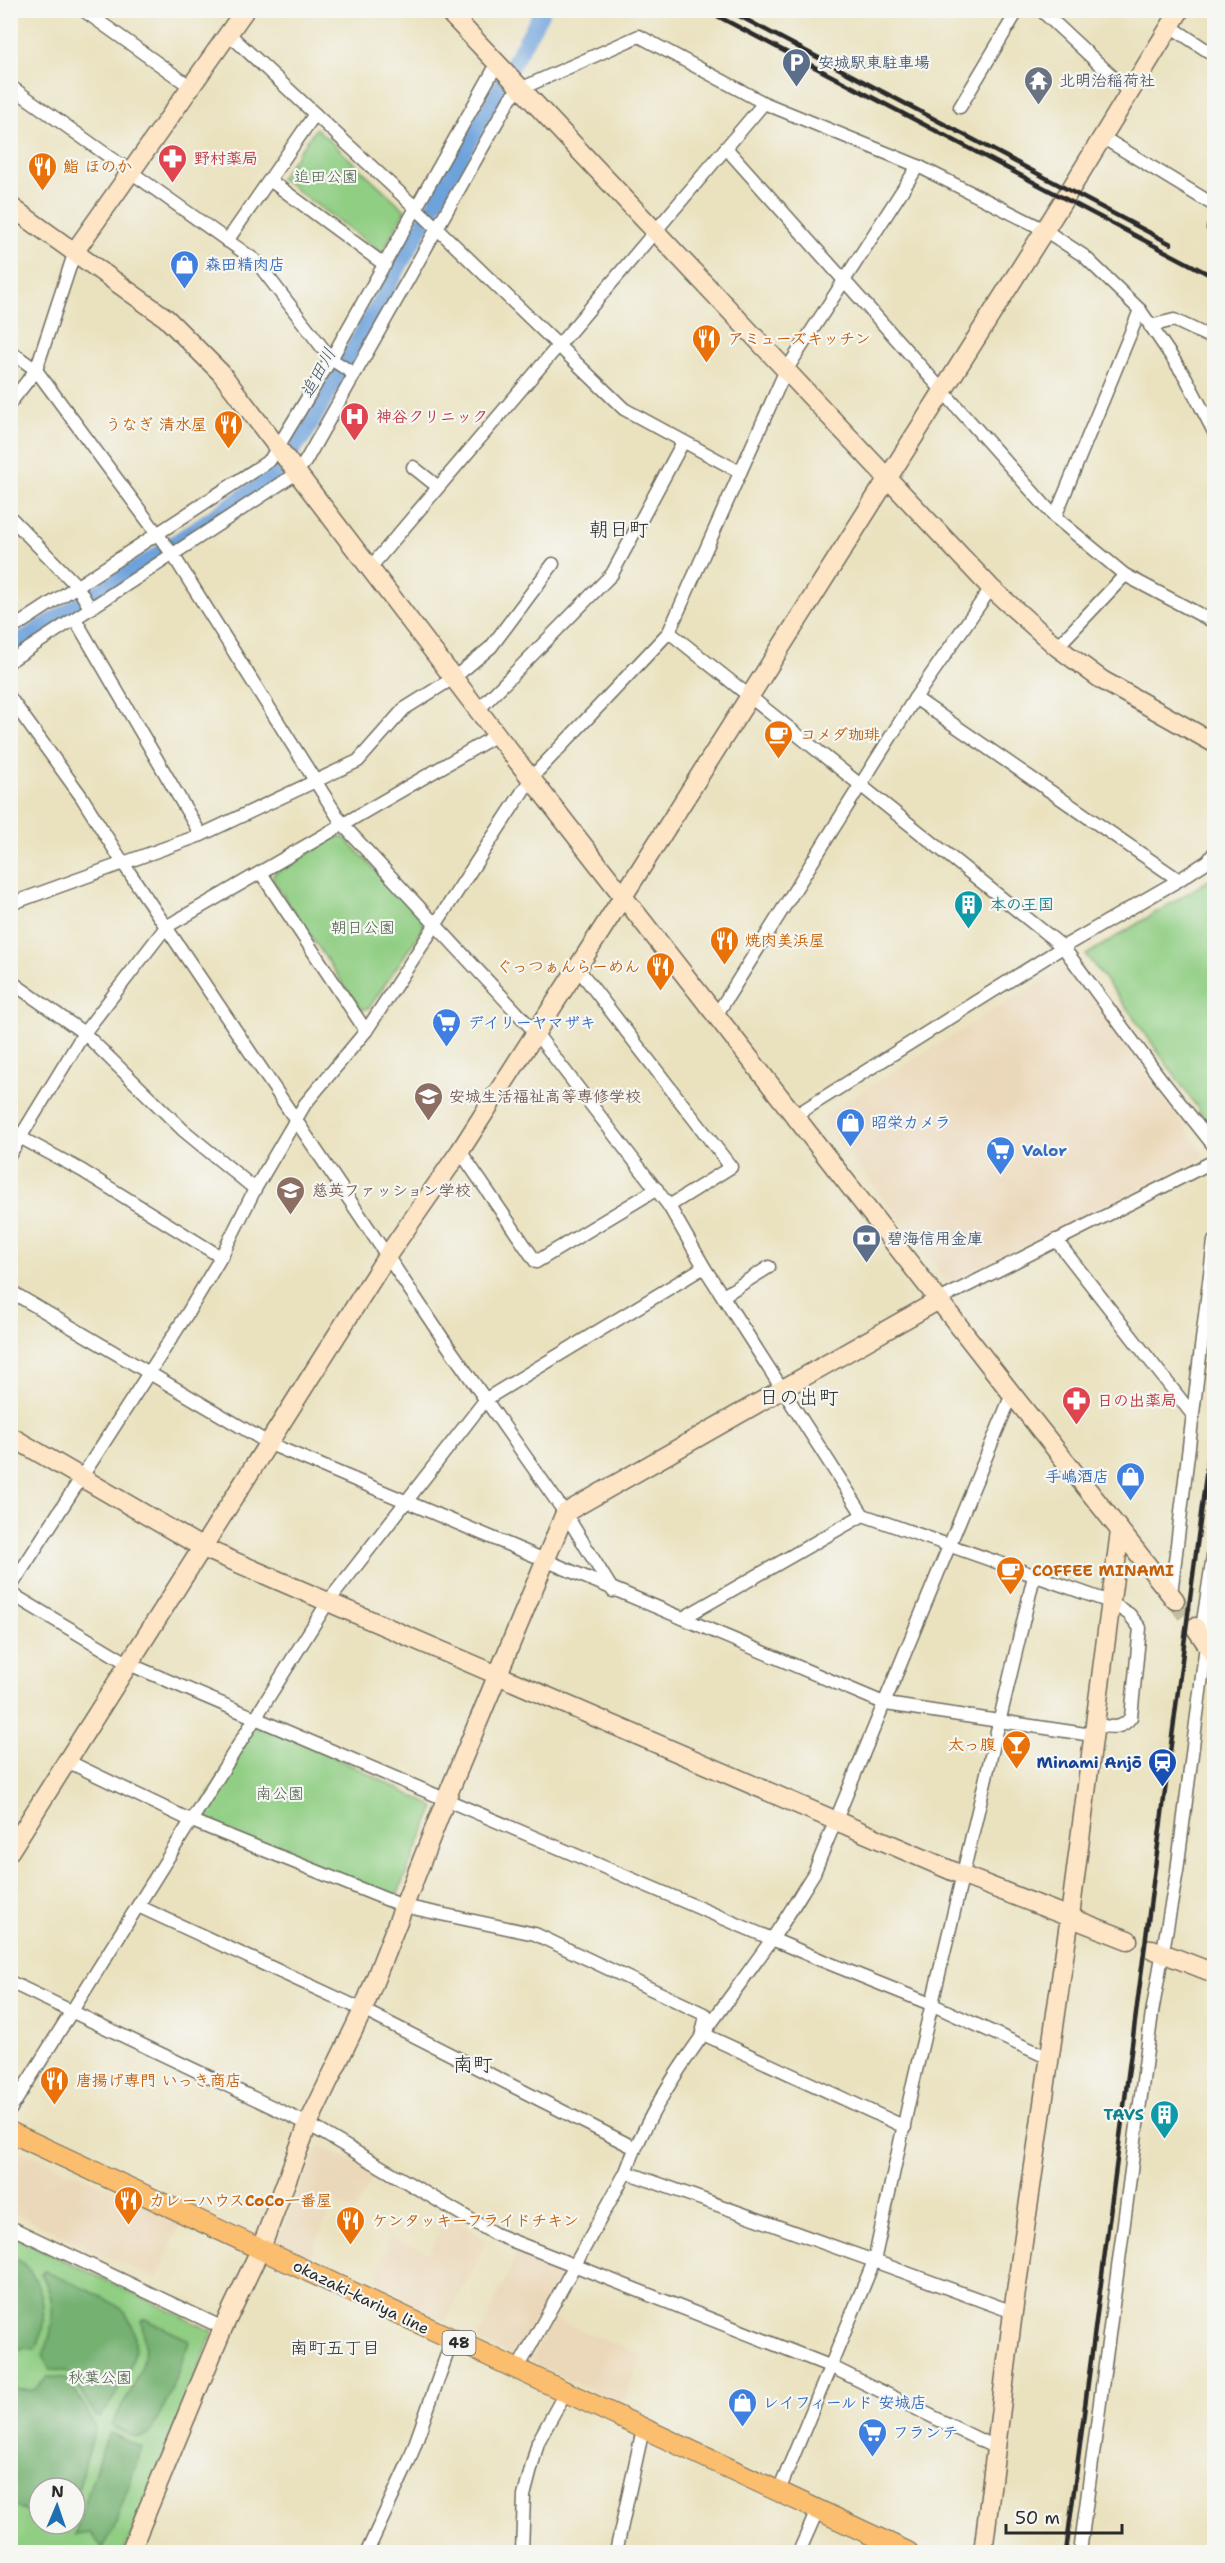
<svg xmlns="http://www.w3.org/2000/svg" width="1225" height="2563" viewBox="0 0 1225 2563" font-family="'Shantell Sans','Klee One',sans-serif">
	<rect width="100%" height="100%" fill="#f6f6f2"/>
	<filter id="ink" filterUnits="userSpaceOnUse"><feTurbulence type="fractalNoise" baseFrequency=".0167" numOctaves="2"/><feDisplacementMap in="SourceGraphic" scale="12" xChannelSelector="R" yChannelSelector="G"/><feConvolveMatrix kernelMatrix="1 2 1 2 8 2 1 2 1" color-interpolation-filters="sRGB"/></filter>
	<filter id="wash" filterUnits="userSpaceOnUse"><feTurbulence type="fractalNoise" baseFrequency=".008" numOctaves="4" result="noise"/><feDisplacementMap in="SourceGraphic" scale="24" xChannelSelector="R" yChannelSelector="G"/><feGaussianBlur stdDeviation="1.35" result="paint"/><feColorMatrix in="noise" values="0 0 0 0 0 0 0 0 0 0 0 0 0 0 0 0 0 1.4 0 .05"/><feComposite in="paint" operator="in"/></filter>
	<g filter="url(#wash)">
		<rect width="100%" height="100%" fill="#eae2bf"/>
		<!-- built -->
		<g fill="#ebd8ba">
			<path d="M 1067,965 L 1205,1156 L 948,1283 L 821,1117 Z"/>
			<path d="M 319,2145 L 375,2173 L 354,2212 L 334,2202 L 308,2261 L 277,2242 Z"/>
			<path d="M 11,2147 L 128,2196 L 181,2222 L 156,2279 L 11,2212 Z"/>
			<path d="M 446,2213 L 487,2240 L 446,2321 L 374,2288 L 390,2237 L 430,2253 Z"/>
			<path d="M 517,2253 L 564,2268 L 517,2358 L 478,2340 Z"/>
			<path d="M 552,2318 L 642,2355 L 622,2405 L 531,2362 Z"/>
		</g>
		<!-- green -->
		<g fill="#90ce83" stroke="#5e7c57" stroke-width="1.5" fill-rule="evenodd">
			<path d="M 316,128 L 405,210 L 382,253 L 280,178 Z"/>
			<path d="M 335,837 L 344,837 L 422,919 L 423,928 L 369,1008 L 361,1010 L 272,879 L 274,873 Z"/>
			<path d="M 1214,877 L 1214,1125 L 1210,1126 L 1130,1012 L 1086,955 Z"/>
			<path d="M 256,1718 L 435,1807 L 396,1897 L 192,1821 Z"/>
			<path d="M 11,2235 L 213,2331 L 124,2552 L 11,2552 ZM 39,2488 L 75,2488 L 75,2524 L 39,2524 Z"/>
		</g>
		<!-- forest -->
		<g fill="#74b171" stroke="#506e4e" stroke-width="1.5">
			<path d="M 11,2255 C 45,2275 50,2316 36,2349 L 22,2348 L 11,2354 Z"/>
			<path d="M 44,2271 C 62,2279 114,2299 125,2313 C 152,2347 120,2390 100,2417 L 96,2416 L 69,2372 L 49,2369 L 43,2355 C 55,2329 57,2299 41,2274 Z"/>
			<path d="M 145,2319 L 187,2339 L 189,2342 L 168,2398 L 149,2435 C 135,2440 127,2434 114,2427 L 113,2423 C 132,2386 154,2365 141,2321 Z"/>
			<path d="M 48,2377 L 66,2378 L 86,2408 L 95,2430 L 75,2500 L 75,2488 L 39,2488 L 39,2514 L 11,2506 L 11,2383 L 18,2390 L 34,2390 Z"/>
			<path d="M 110,2433 L 142,2448 L 113,2530 L 103,2548 L 90,2533 L 75,2535 L 103,2446 Z"/>
		</g>
		<g fill="none" stroke-linecap="round" stroke-linejoin="round">
			<!-- canal -->
			<path stroke="#6ea2db" stroke-width="16" d="M 10,647 L 148,561 L 273,476 L 306,433 L 543,10"/>
		</g>
	</g>
	<g filter="url(#ink)">
		<g fill="none" stroke-linecap="round" stroke-linejoin="round">
			<!-- secondary-tunnel -->
			<path stroke="#c4bda1" stroke-width="18" stroke-dasharray="18 9" stroke-linecap="butt" d="M 1175,1600 L 1195,1627"/>
			<defs>
				<g id="street">
					<path d="M 83,10 L 191,87"/>
					<path d="M 1041,10 L 1129,92"/>
					<path d="M 1170,26 L 1214,55"/>
					<path d="M 229,34 L 417,209 L 624,409 L 740,472"/>
					<path d="M 10,86 L 256,261 L 331,359 L 354,374"/>
					<path d="M 960,107 L 1018,10"/>
					<path d="M 1102,137 L 1214,205"/>
					<path d="M 726,148 L 1055,517 L 1125,575 L 1214,622"/>
					<path d="M 271,181 L 385,265"/>
					<path d="M 1213,228 L 1214,226"/>
					<path d="M 227,241 L 315,114"/>
					<path d="M 1150,326 L 1174,320 L 1214,339"/>
					<path d="M 10,351 L 36,370 L 173,555 L 343,825 L 535,1032 L 669,1206 L 704,1267 L 863,1515 L 1110,1602 L 1129,1614 L 1140,1628 L 1131,1717 C 1121,1731 1109,1727 1094,1724"/>
					<path d="M 10,403 L 36,370 L 75,251"/>
					<path d="M 413,467 L 437,486"/>
					<path d="M 10,517 L 77,586 L 90,608"/>
					<path d="M 1055,517 L 1140,310"/>
					<path d="M 369,569 L 764,103"/>
					<path d="M 75,619 L 201,835"/>
					<path d="M 10,630 L 270,460 L 331,359 L 497,64"/>
					<path d="M 669,632 L 1063,947 L 1160,1078 L 1214,1146"/>
					<path d="M 1057,647 L 1125,575"/>
					<path d="M 10,661 L 295,474 L 305,462 L 511,97 L 520,89 L 639,36 L 764,103 L 918,166 L 1043,229 L 1084,256 L 1140,310 L 1186,378 L 1214,432"/>
					<path d="M 10,698 L 81,796 L 123,863 L 443,1339 L 565,1513 L 613,1591"/>
					<path d="M 915,698 L 1179,880"/>
					<path d="M 479,709 L 612,574 L 683,442"/>
					<path d="M 261,873 L 366,1031"/>
					<path d="M 10,904 L 201,835 L 358,761 L 404,709 L 455,677 L 491,647 L 553,564"/>
					<path d="M 576,966 L 731,1167 L 669,1206"/>
					<path d="M 10,981 L 84,1033 L 183,1130 L 255,1189"/>
					<path d="M 717,1014 L 915,698 L 991,588"/>
					<path d="M 796,1115 L 1063,947 L 1179,880 L 1208,861 L 1214,853"/>
					<path d="M 10,1132 L 81,1170 L 221,1257"/>
					<path d="M 460,1151 L 536,1262 L 657,1189"/>
					<path d="M 10,1154 L 84,1033 L 166,927 L 497,735"/>
					<path d="M 1056,1240 L 1192,1414"/>
					<path d="M 10,1291 L 270,1444 L 886,1704 L 1092,1735"/>
					<path d="M 723,1296 L 769,1267"/>
					<path d="M 939,1300 L 1214,1161"/>
					<path d="M 10,1588 L 187,1314 L 221,1257 L 255,1189 L 305,1104 L 366,1031 L 532,777 L 669,632 L 785,372 L 918,166"/>
					<path d="M 10,1593 L 129,1664 L 821,1960 L 933,2005 L 1049,2058"/>
					<path d="M 1171,1594 L 1214,1241"/>
					<path d="M 683,1618 L 863,1515"/>
					<path d="M 1201,1635 L 1214,1549"/>
					<path d="M 67,1761 L 192,1821 L 403,1906 L 535,1934 L 706,2015 L 703,2029"/>
					<path d="M 138,1906 L 363,2010 L 635,2148"/>
					<path d="M 10,1982 L 308,2124 L 495,2234 L 832,2367 L 998,2449"/>
					<path d="M 703,2034 L 905,2127"/>
					<path d="M 10,2110 L 328,1602 L 486,1399 L 704,1267"/>
					<path d="M 626,2172 L 874,2261 L 914,2079 L 1034,1576"/>
					<path d="M 10,2227 L 223,2328"/>
					<path d="M 517,2370 L 626,2172 C 657,2086 720,2014 772,1939 C 787,1918 800,1895 814,1873 L 1012,1394"/>
					<path d="M 778,2493 L 874,2261 L 1013,2312"/>
					<path d="M 367,2552 L 409,2461 L 452,2340"/>
					<path d="M 522,2552 L 524,2496 L 538,2442 L 566,2391"/>
					<path d="M 616,2552 L 643,2429"/>
					<path d="M 799,2552 L 817,2511"/>
					<path d="M 1080,2552 L 1152,2013 L 1177,1871 L 1206,1645"/>
				</g>
				<g id="secondary">
					<path d="M 447,10 L 991,588 L 1057,647 L 1102,680 L 1214,743"/>
					<path d="M 10,206 L 166,318 L 221,373 L 497,735 L 1012,1394 L 1175,1600"/>
					<path d="M 75,251 L 245,10"/>
					<path d="M 10,1436 L 203,1548 L 964,1876 L 1128,1940"/>
					<path d="M 1195,1627 L 1214,1655"/>
					<path d="M 10,1851 L 387,1256 L 460,1151 L 624,895 L 1070,190 L 1180,10"/>
					<path d="M 1152,1949 L 1214,1973"/>
					<path d="M 130,2552 L 223,2328 L 261,2248 L 308,2124 L 363,2010 L 446,1799 L 565,1513 L 939,1300"/>
					<path d="M 983,2552 L 1013,2312 L 1070,1916 L 1120,1531"/>
				</g>
				<path id="primary" d="M 10,2132 L 908,2552"/>
			</defs>
			<!-- street casing -->
			<use href="#street" stroke="#6e6b5f" stroke-width="15"/>
			<!-- secondary casing -->
			<use href="#secondary" stroke="#6e6b5f" stroke-width="21"/>
			<!-- primary casing -->
			<use href="#primary" stroke="#6e6b5f" stroke-width="22"/>
			<!-- street -->
			<use href="#street" stroke="#fff" stroke-width="12"/>
			<!-- secondary -->
			<use href="#secondary" stroke="#fde5c5" stroke-width="18"/>
			<!-- primary -->
			<use href="#primary" stroke="#fbbd6e" stroke-width="20"/>
			<!-- rail -->
			<g stroke="#2b2b2b" stroke-width="4.5">
				<path d="M 706,10 L 1214,277"/>
				<path d="M 728,10 L 1171,244"/>
				<path d="M 1066,2552 L 1214,1414"/>
			</g>
		</g>
	</g>
	<!-- icons -->
	<defs>
		<symbol id="parking-pin" viewBox="-11 -11 22 30"><path d="M0 17L-7.5 6A9.5 9.5 0 1 1 7.5 6Z" fill="#5c6f8a" stroke="#f6f6f2"/><path d="M-3.5-5.5H1a3.5 3.5 0 0 1 0 7H-1V5.5H-3.5ZM-1-3.4V-.6H.8a1.4 1.4 0 0 0 0-2.8Z" fill="#fff"/></symbol>
		<symbol id="temple-pin" viewBox="-11 -11 22 30"><path d="M0 17L-7.5 6A9.5 9.5 0 1 1 7.5 6Z" fill="#6b7280" stroke="#f6f6f2"/><path d="M0-6L5-2H3V0L6.5 2.5H4V6H1.5V3h-3V6H-4V2.5H-6.5L-3 0V-2H-5Z" fill="#fff"/></symbol>
		<symbol id="pharmacy-pin" viewBox="-11 -11 22 30"><path d="M0 17L-7.5 6A9.5 9.5 0 1 1 7.5 6Z" fill="#e0444e" stroke="#f6f6f2"/><path d="M-2-6h4v4h4v4h-4v4h-4v-4h-4v-4h4Z" fill="#fff"/></symbol>
		<symbol id="restaurant-pin" viewBox="-11 -11 22 30"><path d="M0 17L-7.5 6A9.5 9.5 0 1 1 7.5 6Z" fill="#e8710a" stroke="#f6f6f2"/><path d="M-5-6h1v4h1v-4h1v4h1v-4h1v5L-1.5 .5V6h-2V.5L-5-1ZM5-6V6H3V1.5H1.5Q1.5-4 5-6Z" fill="#fff"/></symbol>
		<symbol id="shop-pin" viewBox="-11 -11 22 30"><path d="M0 17L-7.5 6A9.5 9.5 0 1 1 7.5 6Z" fill="#3f7fe0" stroke="#f6f6f2"/><path d="M-5-2.5h2.3a2.7 3.5 0 0 1 5.4 0H5L5.5 6h-11ZM-1.5-2.5h3a1.5 2.3 0 0 0-3 0Z" fill="#fff"/></symbol>
		<symbol id="hospital-pin" viewBox="-11 -11 22 30"><path d="M0 17L-7.5 6A9.5 9.5 0 1 1 7.5 6Z" fill="#e0444e" stroke="#f6f6f2"/><path d="M-5-5h3v3.5h4V-5h3V5h-3V1.5h-4V5h-3Z" fill="#fff"/></symbol>
		<symbol id="cafe-pin" viewBox="-11 -11 22 30"><path d="M0 17L-7.5 6A9.5 9.5 0 1 1 7.5 6Z" fill="#e8710a" stroke="#f6f6f2"/><path d="M-5.5-4.5H6V0H3Q3 3.5 0 3.5H-2.5Q-5.5 3.5-5.5 0ZM3-3.2v2h1.7v-2ZM-6 4.5H4V6H-6Z" fill="#fff"/></symbol>
		<symbol id="building-pin" viewBox="-11 -11 22 30"><path d="M0 17L-7.5 6A9.5 9.5 0 1 1 7.5 6Z" fill="#0f9aa8" stroke="#f6f6f2"/><path d="M-4-6H4V6H1V3H-1V6H-4ZM-2.5-4.3h1.7v1.8h-1.7ZM.8-4.3h1.7v1.8H.8ZM-2.5-1h1.7V.8h-1.7ZM.8-1h1.7V.8H.8Z" fill="#fff"/></symbol>
		<symbol id="supermarket-pin" viewBox="-11 -11 22 30"><path d="M0 17L-7.5 6A9.5 9.5 0 1 1 7.5 6Z" fill="#3f7fe0" stroke="#f6f6f2"/><path d="M-6-5.5h2.5l.6 2H6L4.5 2H-2.5L-4.4-4H-6ZM-1.5 3.2a1.3 1.3 0 1 0 .1 0ZM3 3.2a1.3 1.3 0 1 0 .1 0Z" fill="#fff"/></symbol>
		<symbol id="school-pin" viewBox="-11 -11 22 30"><path d="M0 17L-7.5 6A9.5 9.5 0 1 1 7.5 6Z" fill="#8d6e63" stroke="#f6f6f2"/><path d="M0-5L7-2L0 1L-7-2ZM-4 1L0 2.5L4 1V4Q0 6-4 4Z" fill="#fff"/></symbol>
		<symbol id="bank-pin" viewBox="-11 -11 22 30"><path d="M0 17L-7.5 6A9.5 9.5 0 1 1 7.5 6Z" fill="#5c6f8a" stroke="#f6f6f2"/><path d="M-6-4H6V4H-6ZM0-2.3a2.3 2.3 0 1 0 0 4.6a2.3 2.3 0 1 0 0-4.6Z" fill="#fff"/></symbol>
		<symbol id="bar-pin" viewBox="-11 -11 22 30"><path d="M0 17L-7.5 6A9.5 9.5 0 1 1 7.5 6Z" fill="#e8710a" stroke="#f6f6f2"/><path d="M-6-5H6L.8 .8V4.5H3.5V6h-7V4.5H-.8V.8Z" fill="#fff"/></symbol>
		<symbol id="station-pin" viewBox="-11 -11 22 30"><path d="M0 17L-7.5 6A9.5 9.5 0 1 1 7.5 6Z" fill="#1a4fb4" stroke="#f6f6f2"/><path d="M-3-6H3Q5-6 5-4V2Q5 4 3 4L4.5 6H3L1.5 4h-3L-3 6H-4.5L-3 4Q-5 4-5 2V-4Q-5-6-3-6ZM-3.5-4v3h7v-3ZM-3.5 1v1.5H-2V1ZM2 1v1.5H3.5V1Z" fill="#fff"/></symbol>
	</defs>
	<g fill-rule="evenodd">
		<use href="#parking-pin" x="780" y="46" width="33" height="45"/>
		<use href="#temple-pin" x="1022" y="64" width="33" height="45"/>
		<use href="#pharmacy-pin" x="156" y="142" width="33" height="45"/>
		<use href="#restaurant-pin" x="26" y="150" width="33" height="45"/>
		<use href="#shop-pin" x="168" y="248" width="33" height="45"/>
		<use href="#restaurant-pin" x="690" y="322" width="33" height="45"/>
		<use href="#hospital-pin" x="338" y="400" width="33" height="45"/>
		<use href="#restaurant-pin" x="212" y="408" width="33" height="45"/>
		<use href="#cafe-pin" x="762" y="718" width="33" height="45"/>
		<use href="#building-pin" x="952" y="888" width="33" height="45"/>
		<use href="#restaurant-pin" x="708" y="924" width="33" height="45"/>
		<use href="#restaurant-pin" x="644" y="950" width="33" height="45"/>
		<use href="#supermarket-pin" x="430" y="1006" width="33" height="45"/>
		<use href="#school-pin" x="412" y="1080" width="33" height="45"/>
		<use href="#shop-pin" x="834" y="1106" width="33" height="45"/>
		<use href="#supermarket-pin" x="984" y="1134" width="33" height="45"/>
		<use href="#school-pin" x="274" y="1174" width="33" height="45"/>
		<use href="#bank-pin" x="850" y="1222" width="33" height="45"/>
		<use href="#pharmacy-pin" x="1060" y="1384" width="33" height="45"/>
		<use href="#shop-pin" x="1114" y="1460" width="33" height="45"/>
		<use href="#cafe-pin" x="994" y="1554" width="33" height="45"/>
		<use href="#bar-pin" x="1000" y="1728" width="33" height="45"/>
		<use href="#station-pin" x="1146" y="1746" width="33" height="45"/>
		<use href="#restaurant-pin" x="38" y="2064" width="33" height="45"/>
		<use href="#building-pin" x="1148" y="2098" width="33" height="45"/>
		<use href="#restaurant-pin" x="112" y="2184" width="33" height="45"/>
		<use href="#restaurant-pin" x="334" y="2204" width="33" height="45"/>
		<use href="#shop-pin" x="726" y="2386" width="33" height="45"/>
		<use href="#supermarket-pin" x="856" y="2416" width="33" height="45"/>
	</g>
	<g text-anchor="middle" dominant-baseline="central" stroke-width="4.5" stroke-linejoin="round" paint-order="stroke">
		<!-- shield labels -->
		<rect fill="#f6f6f2" stroke="#686867" stroke-width="1.5" x="442.5" y="2331" width="33" height="24" rx="4.5"/>
		<g font-size="15" font-weight="bold" fill="#2b2b2b">
			<text x="459" y="2343">48</text>
		</g>
		<!-- service labels -->
		<g font-size="16" font-weight="bold" fill="#4e5e75" stroke="#f6f6f2" text-anchor="start">
			<text x="818" y="62">安城駅東駐車場</text>
			<text x="887" y="1238">碧海信用金庫</text>
		</g>
		<!-- worship labels -->
		<g font-size="16" font-weight="bold" fill="#5b616d" stroke="#f6f6f2" text-anchor="start">
			<text x="1059" y="80">北明治稲荷社</text>
		</g>
		<!-- health labels -->
		<g font-size="16" font-weight="bold" fill="#be3a42" stroke="#f6f6f2" text-anchor="start">
			<text x="194" y="158">野村薬局</text>
			<text x="376" y="416">神谷クリニック</text>
			<text x="1097" y="1400">日の出薬局</text>
		</g>
		<!-- food labels -->
		<g font-size="16" font-weight="bold" fill="#c56008" stroke="#f6f6f2" text-anchor="start">
			<text x="63" y="166">鮨 ほのか</text>
			<text x="728" y="338">アミューズキッチン</text>
			<text x="207" y="424" text-anchor="end">うなぎ 清水屋</text>
			<text x="800" y="734">コメダ珈琲</text>
			<text x="745" y="940">焼肉美浜屋</text>
			<text x="640" y="966" text-anchor="end">ぐっつぁんらーめん</text>
			<text x="1032" y="1570">COFFEE MINAMI</text>
			<text x="996" y="1744" text-anchor="end">太っ腹</text>
			<text x="76" y="2080">唐揚げ専門 いっき商店</text>
			<text x="149" y="2200">カレーハウスCoCo一番屋</text>
			<text x="372" y="2220">ケンタッキーフライドチキン</text>
		</g>
		<!-- park labels -->
		<g font-size="16" fill="#495c45" stroke="#f6f6f2">
			<text x="326" y="176">追田公園</text>
			<text x="363" y="927">朝日公園</text>
			<text x="280" y="1793">南公園</text>
			<text x="100" y="2377">秋葉公園</text>
		</g>
		<!-- shop labels -->
		<g font-size="16" font-weight="bold" fill="#366cbe" stroke="#f6f6f2" text-anchor="start">
			<text x="205" y="264">森田精肉店</text>
			<text x="468" y="1022">デイリーヤマザキ</text>
			<text x="871" y="1122">昭栄カメラ</text>
			<text x="1022" y="1150">Valor</text>
			<text x="1109" y="1476" text-anchor="end">手嶋酒店</text>
			<text x="763" y="2402">レイフィールド 安城店</text>
			<text x="893" y="2432">フランテ</text>
		</g>
		<!-- culture labels -->
		<g font-size="16" font-weight="bold" fill="#0d838f" stroke="#f6f6f2" text-anchor="start">
			<text x="990" y="904">本の王国</text>
			<text x="1144" y="2114" text-anchor="end">TAVS</text>
		</g>
		<!-- education labels -->
		<g font-size="16" font-weight="bold" fill="#785e54" stroke="#f6f6f2" text-anchor="start">
			<text x="449" y="1096">安城生活福祉高等専修学校</text>
			<text x="312" y="1190">慈英ファッション学校</text>
		</g>
		<!-- transit labels -->
		<g font-size="16" font-weight="bold" fill="#164399" stroke="#f6f6f2" text-anchor="end">
			<text x="1142" y="1762">Minami Anjō</text>
		</g>
		<!-- street labels -->
		<g font-size="16" fill="#2b2b2b" stroke="#f6f6f2">
			<text transform="translate(361 2297) rotate(26)">okazaki-kariya line</text>
		</g>
		<!-- water labels -->
		<g font-size="18" font-style="italic" fill="#425569" stroke="#f6f6f2">
			<text transform="translate(318 373) rotate(-61)">追田川</text>
		</g>
		<!-- neighbourhood labels -->
		<g font-size="18" fill="#2b2b2b" stroke="#f6f6f2">
			<text x="335" y="2348">南町五丁目</text>
		</g>
		<!-- quarter labels -->
		<g font-size="20" fill="#2b2b2b" stroke="#f6f6f2">
			<text x="619" y="529">朝日町</text>
			<text x="799" y="1397">日の出町</text>
			<text x="473" y="2064">南町</text>
		</g>
	</g>
	<!-- margin -->
	<rect width="1225" height="2563" fill="none" stroke="#f6f6f2" stroke-width="36"/>
	<!-- north arrow -->
	<g transform="translate(57 2506) rotate(2)"><circle r="28" fill="#f6f6f2" stroke="#a5a5a2" stroke-width="1.5"/>
	<path d="M0-4.5L10 22L0 15L-10 22Z" fill="#1f6fb2"/>
	<text y="-9" font-size="16" font-weight="bold" text-anchor="middle" fill="#2b2b2b">N</text>
	</g>
	<!-- scale -->
	<path d="M1006 2524v9h116v-9" fill="none" stroke="#2b2b2b" stroke-width="3"/>
	<text x="1015" y="2524" font-size="18" fill="#2b2b2b" stroke="#f6f6f2" stroke-width="4.5" paint-order="stroke">50 m</text>
</svg>
